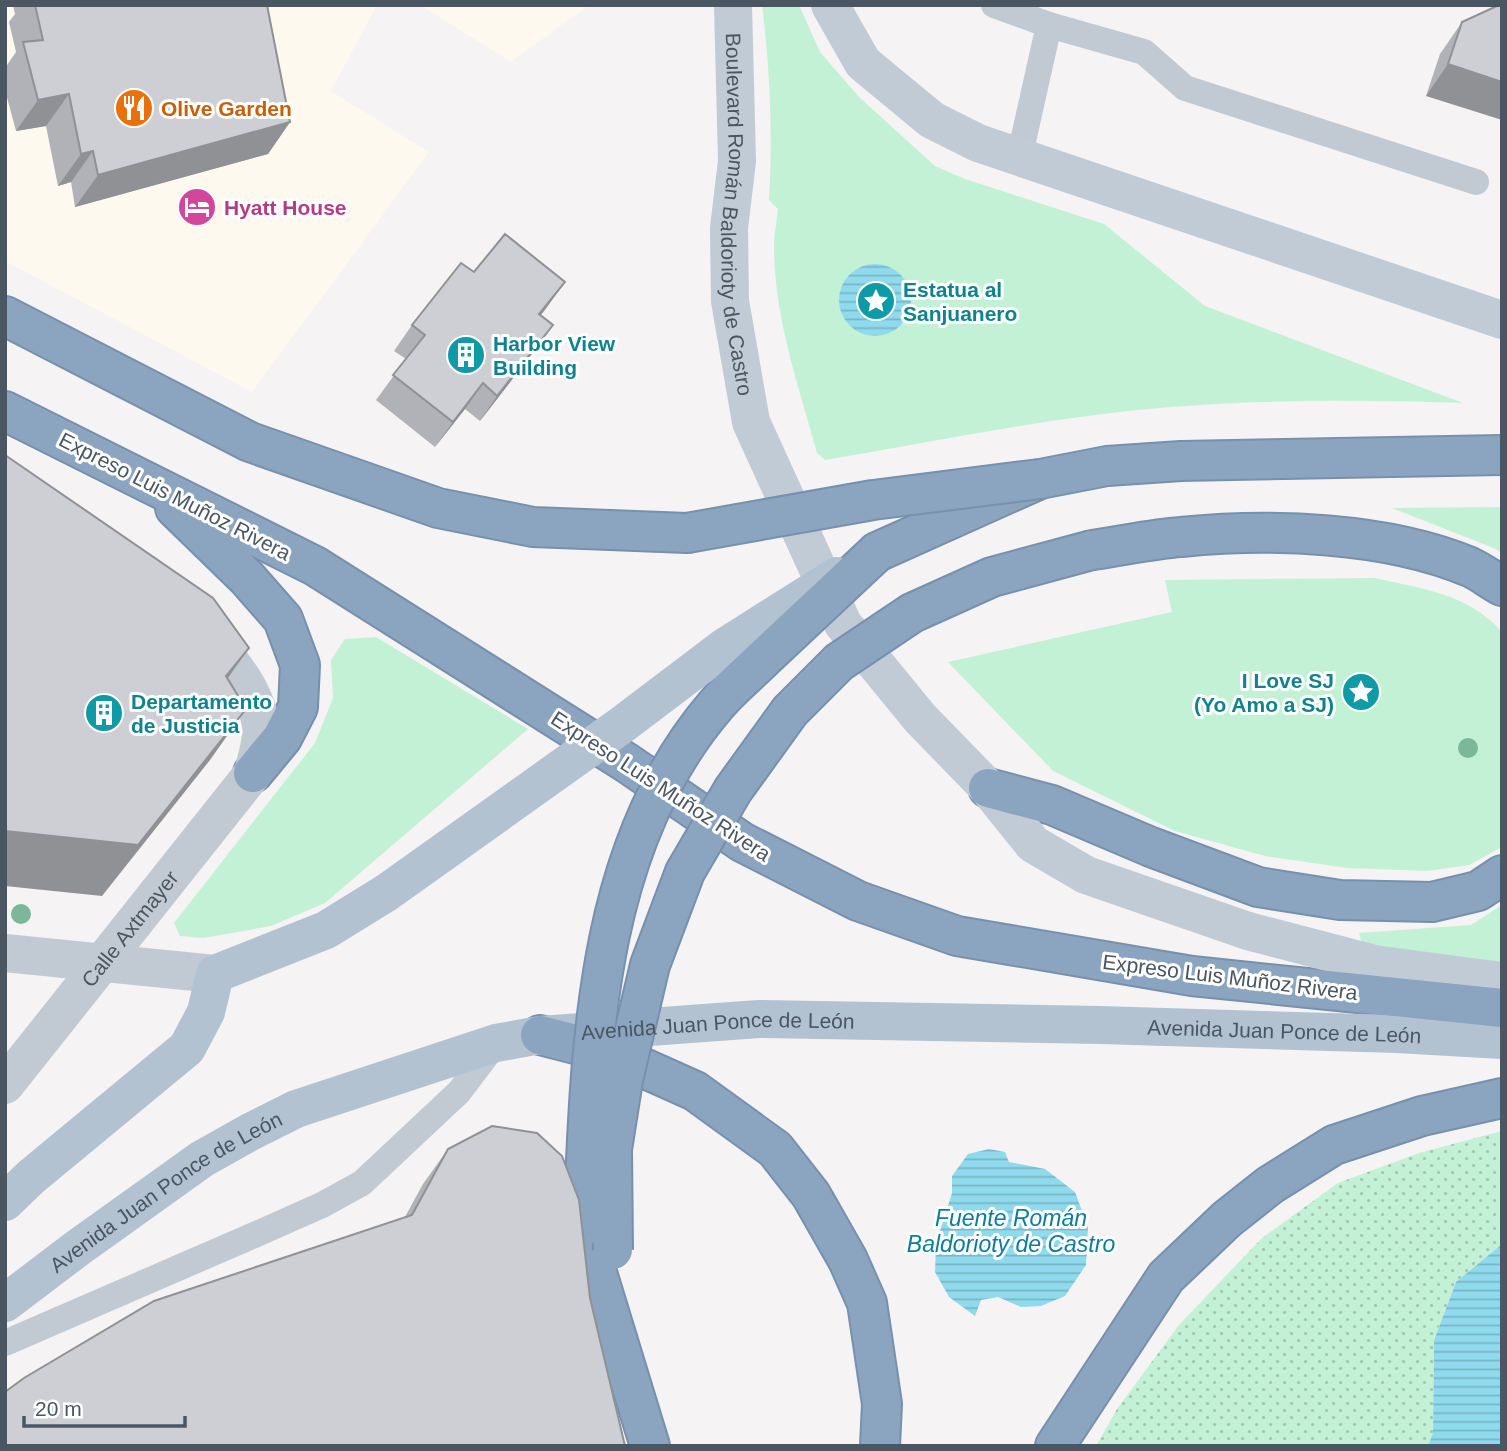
<svg xmlns="http://www.w3.org/2000/svg" width="1507" height="1451" viewBox="0 0 1507 1451" font-family="Arial,sans-serif">
	<defs>
		<pattern id="park-dots" width="8" height="8" patternUnits="userSpaceOnUse" patternTransform="scale(1.75)"><rect width="8" height="8" fill="#c3f1d5"/><path d="M2 2h.1M6 6h.1" fill="none" stroke="#a0c6b0" stroke-width="1.8" stroke-linecap="round"/></pattern>
		<pattern id="water-rules" width="6" height="5" patternUnits="userSpaceOnUse" patternTransform="scale(1.75)"><rect width="6" height="5" fill="#90daee"/><path d="M0 2.5h6" fill="none" stroke="#78b4c4"/></pattern>
	</defs>
	<rect width="100%" height="100%" fill="#f5f3f3"/>
	<!-- commercial -->
	<g fill="#fdf9ef">
		<path d="M 5,5 L 377,5 L 331,91 L 429,152 L 252,392 L 5,261 Z"/>
		<path d="M 420,5 L 589,5 L 511,62 Z"/>
	</g>
	<!-- green -->
	<g fill="#c3f1d5">
		<path d="M 762,5 L 799,5 L 820,52 L 859,97 L 935,166 L 965,179 L 1104,224 L 1205,306 L 1463,403 C 1365,400 1268,399 1171,407 C 1055,416 939,441 825,460 L 817,453 C 799,387 774,317 774,247 C 774,234 777,221 778,209 L 769,200 C 773,135 770,70 762,5 Z"/>
		<path d="M 1502,507 L 1502,553 L 1496,549 L 1392,508 Z"/>
		<path d="M 1375,578 C 1422,589 1468,593 1502,632 L 1502,847 L 1469,865 L 1427,871 L 1347,868 L 1265,856 L 1175,831 L 1053,771 L 948,662 L 1172,612 L 1165,580 Z"/>
		<path d="M 376,637 L 528,729 L 325,903 L 271,926 L 203,938 L 180,936 L 174,923 L 315,743 L 333,698 L 331,660 L 345,639 Z"/>
		<path d="M 1502,905 L 1502,962 L 1362,944 L 1359,933 L 1471,925 Z"/>
	</g>
	<!-- park -->
	<path fill="url(#park-dots)" d="M 1502,1131 L 1502,1244 L 1456,1282 L 1434,1339 L 1433,1433 L 1428,1446 L 1096,1446 L 1117,1409 L 1179,1325 L 1262,1238 L 1338,1183 L 1419,1153 Z"/>
	<!-- water -->
	<g fill="url(#water-rules)">
		<circle cx="875" cy="300" r="36"/>
		<path d="M 989,1149 L 1005,1152 L 1009,1162 L 1045,1169 L 1075,1192 L 1088,1227 L 1086,1265 L 1065,1296 L 1041,1306 L 1021,1307 L 998,1297 L 981,1300 L 975,1316 L 949,1297 L 935,1272 L 936,1244 L 952,1193 L 952,1176 L 968,1154 Z"/>
		<path d="M 1502,1244 L 1502,1446 L 1428,1446 L 1433,1433 L 1434,1340 L 1456,1282 Z"/>
	</g>
	<g fill="none" stroke-linecap="round" stroke-linejoin="round">
		<defs>
			<g id="highway">
				<path d="M 5,316 L 250,442 L 438,508 L 533,527 L 687,533"/>
				<path d="M 5,411 L 315,566 L 627,763 L 742,842 L 858,901 L 957,936 L 1192,976 L 1502,1008"/>
				<path d="M 175,508 L 247,578 L 283,619 L 300,665 L 298,707 L 282,738 L 253,773"/>
				<path d="M 1092,550 C 1122,546 1152,539 1181,537 C 1272,528 1386,532 1470,567 C 1481,572 1491,580 1502,586"/>
				<path d="M 877,552 L 1040,479 L 1107,466 L 1181,461 L 1502,455"/>
				<path d="M 988,788 L 1052,805 L 1151,847 L 1258,887 L 1340,900 L 1432,902 L 1478,891 L 1502,875"/>
				<path d="M 540,1035 L 610,1053 L 695,1091 L 775,1149 L 811,1195 L 848,1260 L 867,1303 L 882,1404 L 880,1446"/>
				<path d="M 583,1227 L 650,1446"/>
				<path d="M 1055,1446 L 1166,1277 L 1227,1219 L 1270,1185 L 1334,1145 L 1422,1116 L 1502,1098"/>
			</g>
		</defs>
		<!-- highway casing -->
		<use href="#highway" stroke="#7690ad" stroke-width="42"/>
		<!-- lane -->
		<g stroke="#c1cad2" stroke-width="26">
			<path d="M 994,5 L 1049,25 L 1144,52 L 1185,88 L 1476,182"/>
			<path d="M 1019,159 L 1049,25"/>
			<path d="M 5,1343 L 252,1236 L 322,1205 L 362,1183 L 459,1092 L 496,1043"/>
		</g>
		<!-- street -->
		<g stroke="#c1cad2" stroke-width="38">
			<path d="M 5,953 L 215,974"/>
			<path id="s1" d="M 5,1085 L 253,773 C 256,759 263,739 261,725 C 255,687 227,655 201,631"/>
		</g>
		<!-- secondary -->
		<g stroke="#c1cbd6" stroke-width="38">
			<path id="s2" d="M 733,5 L 737,161 L 729,228 L 730,301 L 751,422 L 843,624 L 920,718 L 988,788 L 1033,844 L 1086,875 L 1248,931 L 1374,964 L 1502,981"/>
			<path d="M 830,5 L 863,63 L 932,120 L 978,143 L 1502,320"/>
		</g>
		<!-- primary -->
		<g stroke="#b3c2d1" stroke-width="38">
			<path d="M 5,1202 L 31,1177 L 187,1048 L 206,1012 L 215,974 L 326,930 L 386,893"/>
			<path id="s3" d="M 5,1303 L 79,1247 L 202,1159 L 250,1132 L 296,1109 L 496,1043 L 540,1035 L 759,1019 L 1100,1025 L 1397,1034 L 1502,1040"/>
		</g>
		<!-- highway -->
		<use href="#highway" stroke="#8ba5c1" stroke-width="38"/>
		<defs>
			<g id="highway-bridge">
				<path d="M 687,533 L 873,500 L 1040,479"/>
				<path d="M 583,1227 C 591,1049 593,848 716,705 C 730,688 749,673 765,657 C 802,622 840,587 877,552"/>
				<path d="M 613,1250 L 612,1149 L 623,1080 L 650,965 L 685,872 L 733,790 L 790,711 L 839,662 L 912,613 L 992,577 L 1092,550"/>
			</g>
		</defs>
		<!-- highway-bridge casing -->
		<use href="#highway-bridge" stroke="#7690ad" stroke-width="42" stroke-linecap="butt"/>
		<!-- primary-bridge -->
		<path stroke="#b3c2d1" stroke-width="38" d="M 386,893 L 623,724 L 726,646 L 837,576"/>
		<!-- highway-bridge -->
		<use href="#highway-bridge" stroke="#8ba5c1" stroke-width="38"/>
	</g>
	<!-- trees -->
	<g fill="#7bb799">
		<circle cx="1468" cy="748" r="10"/>
		<circle cx="21" cy="914" r="10"/>
	</g>
	<!-- wall -->
	<g fill="#b0b2b7">
		<path d="M 13,5 L 267,5 L 290,122 L 268,154 L 75,207 L 71,182 L 58,186 L 46,126 L 16,131 L 5,90 L 5,68 L 16,52 L 9,22 L 15,14 Z"/>
		<path d="M 1499,5 L 1426,96 L 1440,54 L 1462,22 Z"/>
		<path d="M 547,307 L 541,315 L 553,325 L 535,350 L 480,421 L 465,409 L 435,447 L 376,400 L 406,359 L 394,351 L 412,325 Z"/>
		<path d="M 448,1149 L 590,1298 L 405,1217 L 423,1184 Z"/>
	</g>
	<!-- shaded-wall -->
	<g fill="#909195">
		<path d="M 1448,64 L 1502,82 L 1502,120 L 1426,96 Z"/>
		<path d="M 69,94 L 46,126 L 16,131 L 38,100 Z"/>
		<path d="M 290,122 L 268,154 L 75,207 L 98,175 Z"/>
		<path d="M 93,151 L 71,182 L 58,186 L 81,154 Z"/>
		<path d="M 565,282 L 547,307 L 521,340 L 539,314 Z"/>
		<path d="M 553,325 L 535,350 L 480,421 L 497,396 Z"/>
		<path d="M 483,383 L 465,409 L 435,447 L 453,422 Z"/>
		<path d="M 249,648 L 213,699 L 226,676 Z"/>
		<path d="M 246,709 L 210,760 L 102,896 L 5,886 L 5,831 Z"/>
	</g>
	<!-- building -->
	<g fill="#cdcfd5" stroke="#909195" stroke-width="2">
		<path d="M 35,5 L 267,5 L 290,122 L 98,175 L 93,151 L 81,154 L 69,94 L 38,100 L 23,42 L 43,40 Z"/>
		<path d="M 1499,5 L 1502,5 L 1502,82 L 1448,64 L 1462,22 Z"/>
		<path d="M 505,234 L 565,282 L 539,314 L 553,325 L 497,396 L 483,383 L 453,422 L 393,375 L 425,335 L 412,325 L 461,263 L 474,272 Z"/>
		<path d="M 5,455 L 213,598 L 249,648 L 226,676 L 246,709 L 138,845 L 5,831 Z"/>
		<path d="M 492,1126 L 537,1133 L 562,1156 L 579,1200 L 590,1298 L 625,1446 L 5,1446 L 5,1392 L 24,1378 L 154,1301 L 412,1215 L 448,1149 Z"/>
	</g>
	<!-- icons -->
	<defs>
		<symbol id="restaurant-disc" viewBox="-11 -11 22 22"><circle r="9.5" fill="#e8710a" stroke="#fff"/><path d="M-5-6h1v4h1v-4h1v4h1v-4h1v5L-1.5 .5V6h-2V.5L-5-1ZM5-6V6H3V1.5H1.5Q1.5-4 5-6Z" fill="#fff"/></symbol>
		<symbol id="hotel-disc" viewBox="-11 -11 22 22"><circle r="9.5" fill="#d1479c" stroke="#fff"/><path d="M-6-4.5h1.5V1H6V5H4.5V3h-9V5H-6ZM-4 0a1.8 1.8 0 1 1 3.6 0ZM.5 0V-2.5h3Q6-2.5 6 0Z" fill="#fff"/></symbol>
		<symbol id="sight-disc" viewBox="-11 -11 22 22"><circle r="9.5" fill="#0f9aa8" stroke="#fff"/><path d="M0-6L1.8-2.2L6-1.7L2.9 1.2L3.7 5.4L0 3.3L-3.7 5.4L-2.9 1.2L-6-1.7L-1.8-2.2Z" fill="#fff"/></symbol>
		<symbol id="building-disc" viewBox="-11 -11 22 22"><circle r="9.5" fill="#0f9aa8" stroke="#fff"/><path d="M-4-6H4V6H1V3H-1V6H-4ZM-2.5-4.3h1.7v1.8h-1.7ZM.8-4.3h1.7v1.8H.8ZM-2.5-1h1.7V.8h-1.7ZM.8-1h1.7V.8H.8Z" fill="#fff"/></symbol>
	</defs>
	<g fill-rule="evenodd">
		<use href="#restaurant-disc" x="112" y="86" width="44" height="44"/>
		<use href="#hotel-disc" x="175" y="185" width="44" height="44"/>
		<use href="#sight-disc" x="854" y="279" width="44" height="44"/>
		<use href="#building-disc" x="444" y="333" width="44" height="44"/>
		<use href="#sight-disc" x="1339" y="670" width="44" height="44"/>
		<use href="#building-disc" x="82" y="691" width="44" height="44"/>
	</g>
	<g text-anchor="middle" dominant-baseline="central" stroke-width="6" stroke-linejoin="round" paint-order="stroke">
		<!-- food labels -->
		<g font-size="21" font-weight="bold" fill="#c56008" stroke="#fff" text-anchor="start">
			<text x="161" y="108">Olive Garden</text>
		</g>
		<!-- hotel labels -->
		<g font-size="21" font-weight="bold" fill="#b23c85" stroke="#fff" text-anchor="start">
			<text x="224" y="207">Hyatt House</text>
		</g>
		<!-- street labels -->
		<g font-size="21" fill="#4a5661" stroke="#fff">
			<text stroke="none"><textPath href="#s2" startOffset="210">Boulevard Román Baldorioty de Castro</textPath></text>
			<text transform="translate(175 496) rotate(27)">Expreso Luis Muñoz Rivera</text>
			<text transform="translate(661 786) rotate(33)">Expreso Luis Muñoz Rivera</text>
			<text stroke="none"><textPath href="#s1" startOffset="200">Calle Axtmayer</textPath></text>
			<text transform="translate(1230 977) rotate(7)">Expreso Luis Muñoz Rivera</text>
			<text stroke="none"><textPath href="#s3" startOffset="784">Avenida Juan Ponce de León</textPath></text>
			<text stroke="none"><textPath href="#s3" startOffset="1351">Avenida Juan Ponce de León</textPath></text>
			<text stroke="none"><textPath href="#s3" startOffset="196">Avenida Juan Ponce de León</textPath></text>
		</g>
		<!-- culture labels -->
		<g font-size="21" font-weight="bold" fill="#0d838f" stroke="#fff" text-anchor="start">
			<text x="903" y="289">Estatua al<tspan x="903" dy="24">Sanjuanero</tspan></text>
			<text x="493" y="343">Harbor View<tspan x="493" dy="24">Building</tspan></text>
			<text x="1334" y="680" text-anchor="end">I Love SJ<tspan x="1334" dy="24">(Yo Amo a SJ)</tspan></text>
			<text x="131" y="701">Departamento<tspan x="131" dy="24">de Justicia</tspan></text>
		</g>
		<!-- water labels -->
		<g font-size="23" font-style="italic" fill="#0c7c9b" stroke="#fff">
			<text x="1011" y="1218">Fuente Román<tspan x="1011" dy="26">Baldorioty de Castro</tspan></text>
		</g>
	</g>
	<!-- border -->
	<rect width="1507" height="1451" fill="none" stroke="#4a5661" stroke-width="14"/>
	<!-- scale -->
	<path d="M24 1416v10h161v-10" fill="none" stroke="#4a5661" stroke-width="3.5"/>
	<text x="35" y="1416" font-size="21" fill="#4a5661" stroke="#ffffff" stroke-width="5" paint-order="stroke">20 m</text>
</svg>
